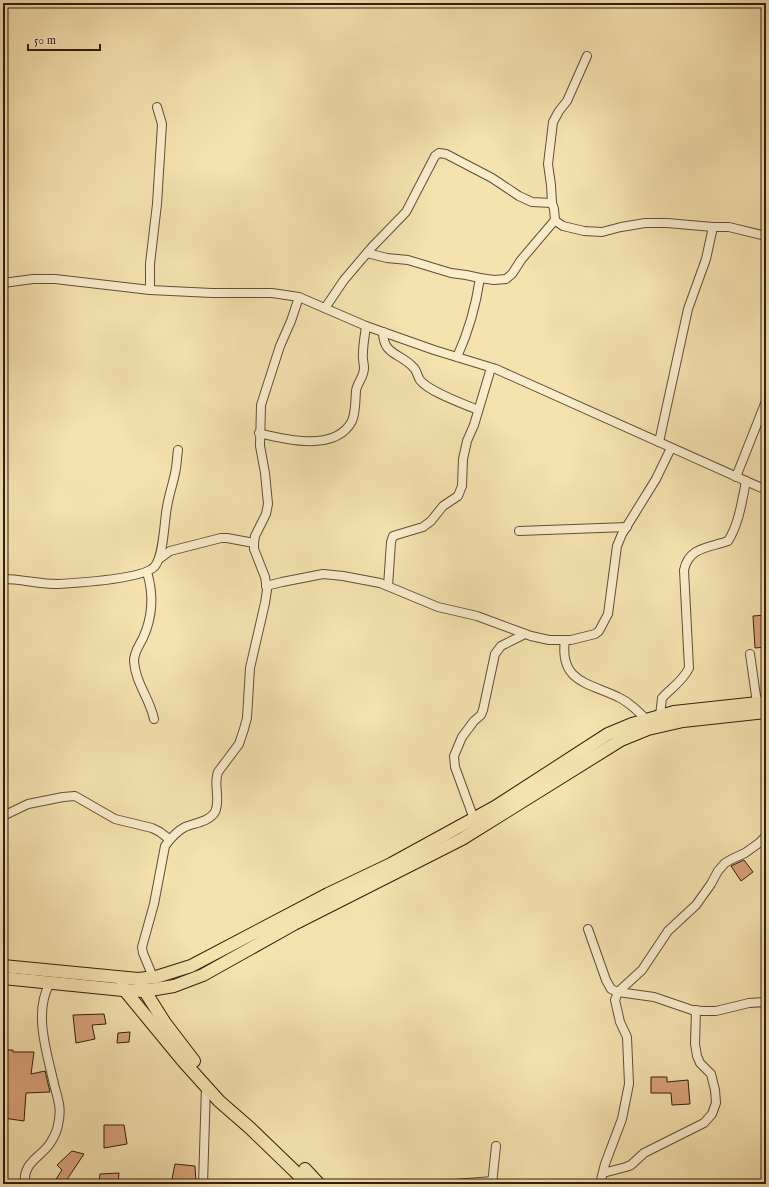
<svg xmlns="http://www.w3.org/2000/svg" width="769" height="1187" viewBox="0 0 769 1187" font-family="'IM FELL English',serif">
	<rect width="100%" height="100%" fill="#f4e2af"/>
	<filter id="stains"><feTurbulence type="fractalNoise" baseFrequency=".005" numOctaves="4"/><feColorMatrix values="0 0 0 0 .2 0 0 0 0 .09 0 0 0 0 .02 0 0 0 .5 -.17"/></filter>
	<radialGradient id="worn" r=".72"><stop offset=".6" stop-color="#630" stop-opacity="0"/><stop offset="1" stop-color="#630" stop-opacity=".3"/></radialGradient>
	<!-- building -->
	<g fill="#d9a27a" stroke="#2f1d0e">
		<path d="M 766,615 L 766,647 L 755,648 L 753,616 Z"/>
		<path d="M 744,860 L 753,872 L 741,881 L 731,866 Z"/>
		<path d="M 104,1014 L 106,1024 L 92,1025 L 95,1039 L 76,1043 L 73,1015 Z"/>
		<path d="M 130,1032 L 129,1042 L 117,1043 L 118,1033 Z"/>
		<path d="M 3,1050 L 13,1050 L 13,1052 L 34,1052 L 31,1074 L 45,1071 L 50,1092 L 26,1093 L 24,1121 L 3,1118 Z"/>
		<path d="M 651,1077 L 667,1077 L 667,1082 L 688,1080 L 690,1104 L 672,1105 L 671,1093 L 651,1093 Z"/>
		<path d="M 104,1125 L 124,1125 L 127,1144 L 104,1148 Z"/>
		<path d="M 72,1151 L 84,1154 L 64,1184 L 53,1184 L 62,1170 L 57,1165 Z"/>
		<path d="M 175,1164 L 195,1166 L 196,1183 L 172,1179 Z"/>
		<path d="M 119,1173 L 118,1184 L 99,1184 L 100,1174 Z"/>
	</g>
	<g fill="none" stroke-linecap="round" stroke-linejoin="round">
		<defs>
			<g id="minor">
				<path d="M 587,56 L 567,101 L 559,111 L 553,122 L 548,164 L 551,185 L 552,203 L 554,209 L 555,220 L 557,222 L 563,226 L 584,231 L 602,232 L 621,227 L 645,223 L 667,223 L 713,227 L 729,227 L 766,236"/>
				<path d="M 367,253 L 387,258 L 408,260 L 451,273 L 466,275 L 480,278 L 494,280 L 506,279 L 512,274 L 521,260 L 555,220"/>
				<path d="M 3,283 L 33,279 L 55,279 L 150,290 L 212,293 L 272,293 L 299,297 L 366,326 L 434,350 L 496,369 L 766,490"/>
				<path d="M 150,290 L 150,264 L 157,204 L 162,124 L 157,107"/>
				<path d="M 325,308 L 344,280 L 372,247 L 406,212 L 435,156 L 439,153 L 446,154 L 492,178 L 519,196 L 532,202 L 552,203"/>
				<path d="M 383,332 C 383,355 400,353 413,367 C 417,370 417,376 420,380 C 429,392 464,404 478,410"/>
				<path d="M 457,357 C 468,333 476,305 480,278"/>
				<path d="M 259,433 C 286,440 336,452 352,421 C 356,411 355,402 356,391 C 357,383 364,377 364,368 C 364,363 362,358 363,353 C 363,344 365,335 366,326"/>
				<path d="M 659,442 L 688,309 L 706,259 L 713,227"/>
				<path d="M 736,477 L 766,401"/>
				<path d="M 519,531 L 627,527"/>
				<path d="M 159,559 L 170,551 L 221,538 L 227,538 L 254,543"/>
				<path d="M 147,572 C 154,595 153,616 143,638 C 139,646 134,652 134,661 C 135,682 150,699 154,719"/>
				<path d="M 3,579 C 21,579 39,584 58,584 C 75,583 145,579 155,566 C 164,554 164,522 167,507 C 169,494 174,481 176,468 C 177,462 177,456 178,450"/>
				<path d="M 266,586 L 282,582 L 323,574 L 343,576 L 380,583 L 438,607 L 477,616 L 531,636 L 549,640 L 571,640 L 595,634 L 599,631 L 608,614 L 617,546 L 622,534 L 656,479 L 671,448"/>
				<path d="M 388,586 L 391,542 L 393,536 L 423,527 L 431,521 L 443,506 L 458,496 L 462,486 L 463,459 L 467,441 L 474,425 L 491,368"/>
				<path d="M 565,640 C 559,682 589,683 618,697 C 629,702 638,711 647,720"/>
				<path d="M 750,654 L 757,703"/>
				<path d="M 660,716 L 662,698 C 671,688 683,681 689,668 L 684,570 C 689,547 708,548 728,541 C 739,524 742,501 746,481"/>
				<path d="M 3,816 L 28,804 L 63,797 L 75,796 L 115,819 L 152,828 L 160,832 L 169,839"/>
				<path d="M 474,819 L 455,767 L 454,756 L 462,737 L 474,721 L 481,715 L 483,710 L 495,654 L 501,646 L 525,634"/>
				<path d="M 588,929 L 606,980 L 611,989 L 618,992 L 654,997 L 692,1010 L 702,1011 L 716,1011 L 749,1003 L 766,1002"/>
				<path d="M 153,977 L 143,953 L 142,947 L 154,904 L 165,846 C 170,839 177,831 185,827 C 194,823 209,822 215,812 C 221,799 213,785 218,772 L 239,744 L 244,729 L 247,718 L 250,668 L 265,603 L 267,590 L 265,577 L 254,549 L 254,543 L 255,536 L 266,514 L 268,504 L 265,473 L 260,446 L 261,405 L 280,346 L 291,321 L 299,297"/>
				<path d="M 603,1173 L 626,1167 L 631,1165 L 644,1153 L 704,1123 L 712,1114 L 716,1103 L 715,1090 L 711,1074 L 700,1063 L 697,1056 L 695,1044 L 696,1010"/>
				<path d="M 25,1184 C 22,1162 42,1157 51,1142 C 54,1137 57,1131 58,1125 C 62,1108 58,1100 54,1084 C 47,1053 33,1012 50,983"/>
				<path d="M 203,1184 L 206,1086"/>
				<path d="M 454,1184 L 493,1181"/>
				<path d="M 492,1184 L 496,1146"/>
				<path d="M 600,1184 L 605,1164 L 622,1119 L 629,1084 L 627,1037 L 620,1022 L 615,1000 L 618,992 L 642,970 L 668,931 L 696,905 L 711,884 L 718,871 L 725,863 L 732,859 L 745,853 L 759,843 L 766,836"/>
			</g>
			<g id="primary">
				<path d="M 3,966 L 138,979 L 156,977 L 191,966 L 328,894 L 391,864 L 495,807 L 608,734 L 632,724 L 674,712 L 766,702"/>
				<path d="M 3,978 L 123,990 L 144,991 L 174,986 L 203,975 L 294,924 L 462,839 L 621,740 L 648,729 L 683,721 L 766,712"/>
				<path d="M 141,985 L 165,1023 L 194,1061"/>
				<path d="M 122,987 L 183,1061 L 219,1101 L 250,1128 L 308,1184"/>
				<path d="M 305,1169 L 319,1184"/>
			</g>
		</defs>
		<!-- minor casing -->
		<use href="#minor" stroke="#604e36" stroke-width="10"/>
		<!-- primary casing -->
		<use href="#primary" stroke="#2f1d0e" stroke-width="14"/>
		<!-- minor -->
		<use href="#minor" stroke="#f8eccb" stroke-width="8"/>
		<!-- primary -->
		<use href="#primary" stroke="#f4e2af" stroke-width="12"/>
	</g>
	<!-- margin -->
	<rect width="769" height="1187" fill="none" stroke="#f4e2af" stroke-width="16"/>
	<rect x="4" y="4" width="761" height="1179" fill="none" stroke="#2f1d0e" stroke-width="2"/>
	<rect x="8" y="8" width="753" height="1171" fill="none" stroke="#2f1d0e"/>
	<!-- scale -->
	<path d="M28 44v6h72v-6" fill="none" stroke="#2f1d0e" stroke-width="2"/>
	<text x="34" y="44" font-size="12" fill="#2f1d0e" stroke="#f8eccb" stroke-width="3" paint-order="stroke">50 m</text>
	<rect width="100%" height="100%" filter="url(#stains)"/>
	<rect width="100%" height="100%" fill="url(#worn)"/>
</svg>
